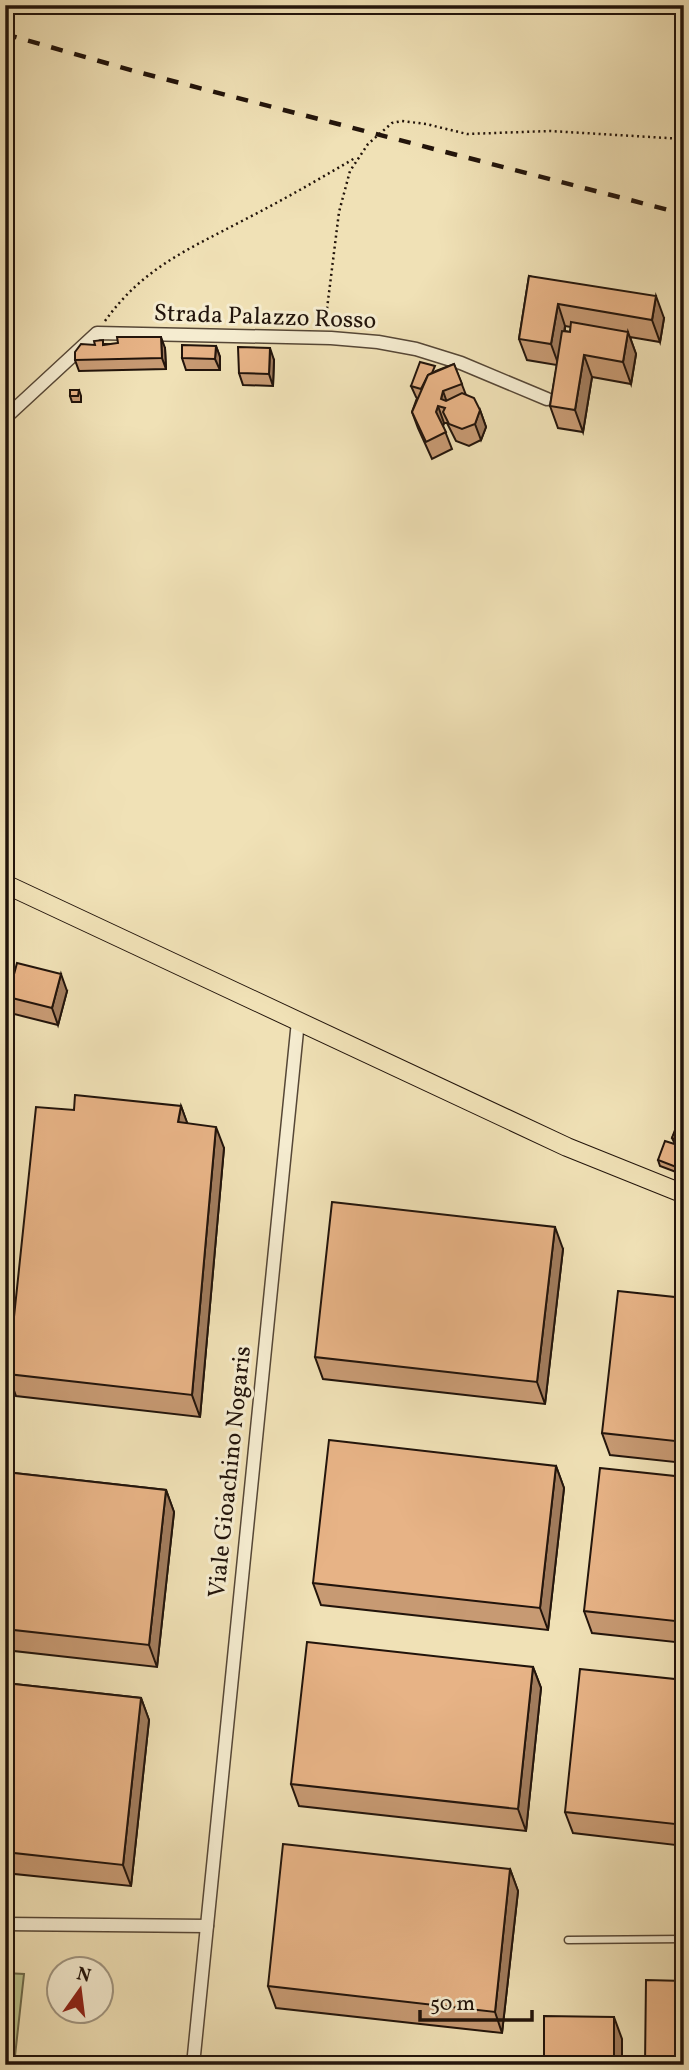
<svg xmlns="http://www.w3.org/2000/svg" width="689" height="2070" viewBox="0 0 689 2070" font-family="Vollkorn,serif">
	<rect width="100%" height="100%" fill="#f0e1b6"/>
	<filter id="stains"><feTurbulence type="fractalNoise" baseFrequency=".00286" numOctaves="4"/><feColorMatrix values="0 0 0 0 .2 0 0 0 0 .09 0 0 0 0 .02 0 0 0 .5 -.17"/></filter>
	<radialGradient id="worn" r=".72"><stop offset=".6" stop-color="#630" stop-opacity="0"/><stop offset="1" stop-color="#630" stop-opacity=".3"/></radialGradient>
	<!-- green -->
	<path fill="#bbc28d" stroke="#6e6b4c" stroke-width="2" d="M 5,1973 L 24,1974 L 14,2065 L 5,2065 Z"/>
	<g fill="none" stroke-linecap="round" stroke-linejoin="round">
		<defs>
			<path id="service" d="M 568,1940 L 684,1939"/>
			<g id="minor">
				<path d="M 5,418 L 97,333 L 331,338 L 378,342 L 416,349 L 461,363 L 547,399"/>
				<path d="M 5,1924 L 207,1926"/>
				<path d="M 193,2065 L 298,1021"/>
			</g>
			<path id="primary" d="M 5,884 L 567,1147 L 684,1194"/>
		</defs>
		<!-- service casing -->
		<use href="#service" stroke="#564736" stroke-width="9"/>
		<!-- minor casing -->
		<use href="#minor" stroke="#564736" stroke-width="15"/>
		<!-- primary casing -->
		<use href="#primary" stroke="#22140b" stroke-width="20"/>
		<!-- path -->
		<g stroke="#22140b" stroke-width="2.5" stroke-dasharray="2 3.5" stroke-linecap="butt">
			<path d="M 105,321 C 143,268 187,250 242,221 C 281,201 318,180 355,158"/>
			<path d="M 325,325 L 339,212 L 350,171 L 368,144 L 392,123 L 402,121 L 426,124 L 467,134 L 550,131 L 684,139"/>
		</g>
		<!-- service -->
		<use href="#service" stroke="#f5ecd0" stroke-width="6"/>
		<!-- minor -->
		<use href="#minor" stroke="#f5ecd0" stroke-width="12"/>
		<!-- primary -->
		<use href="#primary" stroke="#f0e1b6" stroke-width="18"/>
		<!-- rail -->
		<path stroke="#22140b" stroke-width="4.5" stroke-dasharray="12 12" stroke-linecap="butt" d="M 5,34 L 134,71 L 684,214"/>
	</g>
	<!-- wall -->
	<g fill="#c79a73" stroke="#22140b" stroke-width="2" fill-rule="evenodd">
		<path d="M 529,276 L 664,318 L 660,342 L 630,337 L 636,354 L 631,384 L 592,377 L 583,432 L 558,428 L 550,406 L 557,365 L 527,360 L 519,339 ZM 565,326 L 571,327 L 570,332 L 565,331 Z"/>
		<path d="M 105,344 L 165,348 L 166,369 L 79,371 L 75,360 L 95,345 Z"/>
		<path d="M 216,346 L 220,357 L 220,370 L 186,370 L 182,358 Z"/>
		<path d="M 274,360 L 273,386 L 243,385 L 239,373 Z"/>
		<path d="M 454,364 L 466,395 L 480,410 L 486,427 L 481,440 L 469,446 L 456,441 L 447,423 L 444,423 L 443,426 L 452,449 L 432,459 L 418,428 L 412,412 L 417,398 L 416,397 L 411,386 L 436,371 Z"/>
		<path d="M 79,390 L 81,396 L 81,402 L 72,402 L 70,396 Z"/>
		<path d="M 67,991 L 58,1025 L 14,1014 L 8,997 Z"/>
		<path d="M 181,1106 L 187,1123 L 224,1148 L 200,1417 L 16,1396 L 8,1374 L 74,1110 Z"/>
		<path d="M 684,1113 L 684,1175 L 660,1166 L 658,1160 L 675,1144 L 672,1138 Z"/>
		<path d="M 563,1249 L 545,1404 L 323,1379 L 315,1357 Z"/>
		<path d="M 684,1298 L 684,1463 L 610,1455 L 602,1433 Z"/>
		<path d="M 556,1466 L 564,1488 L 548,1630 L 321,1605 L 313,1583 Z"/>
		<path d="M 5,1472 L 166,1490 L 174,1512 L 157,1667 L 5,1650 Z"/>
		<path d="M 684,1477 L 684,1643 L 592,1633 L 584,1611 Z"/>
		<path d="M 533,1667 L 541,1688 L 526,1831 L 299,1806 L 291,1784 Z"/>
		<path d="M 684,1680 L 684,1846 L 573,1833 L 565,1812 Z"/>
		<path d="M 5,1683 L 141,1698 L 149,1720 L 131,1886 L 5,1873 Z"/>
		<path d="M 510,1869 L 518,1891 L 502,2033 L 276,2008 L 268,1986 Z"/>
	</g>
	<!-- shaded-wall -->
	<g fill="#a27d5e" stroke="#22140b" stroke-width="2">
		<path d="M 656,296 L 664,318 L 660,342 L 652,320 Z"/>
		<path d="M 558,304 L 565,326 L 559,366 L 551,344 Z"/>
		<path d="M 628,332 L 636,354 L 631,384 L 623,362 Z"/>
		<path d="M 161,337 L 165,348 L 166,369 L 162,358 Z"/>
		<path d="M 216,346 L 220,357 L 220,370 L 215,359 Z"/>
		<path d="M 270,348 L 274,360 L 273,386 L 269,374 Z"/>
		<path d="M 584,355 L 592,377 L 583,432 L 575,410 Z"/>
		<path d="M 443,391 L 449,408 L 441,399 Z"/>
		<path d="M 438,406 L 444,423 L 442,429 L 436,412 Z"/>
		<path d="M 480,410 L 486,427 L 481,440 L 475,424 Z"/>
		<path d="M 61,974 L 67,991 L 58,1025 L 52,1008 Z"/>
		<path d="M 181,1106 L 189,1128 L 178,1122 Z"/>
		<path d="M 216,1127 L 224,1148 L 200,1417 L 192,1395 Z"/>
		<path d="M 555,1227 L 563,1249 L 545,1404 L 537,1382 Z"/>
		<path d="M 556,1466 L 564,1488 L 548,1630 L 540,1608 Z"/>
		<path d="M 166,1490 L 174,1512 L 157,1667 L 149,1645 Z"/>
		<path d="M 533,1667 L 541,1688 L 526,1831 L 518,1809 Z"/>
		<path d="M 141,1698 L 149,1720 L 131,1886 L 123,1865 Z"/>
		<path d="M 510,1869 L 518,1891 L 502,2033 L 495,2012 Z"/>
		<path d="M 614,2017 L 622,2039 L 622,2065 L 614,2065 Z"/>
	</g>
	<!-- building -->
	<g fill="#e7b386" stroke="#22140b" stroke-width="2">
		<path d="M 529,276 L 656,296 L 652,320 L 558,304 L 551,344 L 519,339 Z"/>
		<path d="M 571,322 L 628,332 L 623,362 L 584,355 L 575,410 L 550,406 L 562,331 L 570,332 Z"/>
		<path d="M 117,337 L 161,337 L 162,358 L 75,360 L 75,352 L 81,344 L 95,345 L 94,341 L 103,340 L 103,345 L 118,343 Z"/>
		<path d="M 182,345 L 216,346 L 215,359 L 182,358 Z"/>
		<path d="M 238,347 L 270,348 L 269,374 L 239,373 Z"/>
		<path d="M 420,362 L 435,366 L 432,373 L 428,375 L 421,389 L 411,386 Z"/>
		<path d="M 454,364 L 462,384 L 443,391 L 441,399 L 446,401 L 462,393 L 474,398 L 480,410 L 475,424 L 462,429 L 449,424 L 443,412 L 445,408 L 438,406 L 436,412 L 446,432 L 426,442 L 412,412 L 428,375 Z"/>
		<path d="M 70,390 L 79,390 L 78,396 L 70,396 Z"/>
		<path d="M 17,963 L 61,974 L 52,1008 L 8,997 Z"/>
		<path d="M 75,1095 L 181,1106 L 178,1122 L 216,1127 L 192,1395 L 8,1374 L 36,1107 L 74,1110 Z"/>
		<path d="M 682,1112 L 684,1113 L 684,1142 L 672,1138 Z"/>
		<path d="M 665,1141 L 684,1147 L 684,1170 L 658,1160 Z"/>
		<path d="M 332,1202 L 555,1227 L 537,1382 L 315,1357 Z"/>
		<path d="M 618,1291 L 684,1298 L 684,1442 L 602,1433 Z"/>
		<path d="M 329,1440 L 556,1466 L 540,1608 L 313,1583 Z"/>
		<path d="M 600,1468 L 684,1477 L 684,1622 L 584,1611 Z"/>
		<path d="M 5,1472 L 166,1490 L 149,1645 L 5,1629 Z"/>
		<path d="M 307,1642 L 533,1667 L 518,1809 L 291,1784 Z"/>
		<path d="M 580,1669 L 684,1680 L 684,1825 L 565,1812 Z"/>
		<path d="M 5,1683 L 141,1698 L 123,1865 L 5,1852 Z"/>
		<path d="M 283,1844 L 510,1869 L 495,2012 L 268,1986 Z"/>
		<path d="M 646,1980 L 684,1981 L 684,2065 L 645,2065 Z"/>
		<path d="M 544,2016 L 614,2017 L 614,2065 L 544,2065 Z"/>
	</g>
	<g text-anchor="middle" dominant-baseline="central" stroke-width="6" stroke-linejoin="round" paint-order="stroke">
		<!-- street labels -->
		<g font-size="24" fill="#22140b" stroke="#f5ecd0">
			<text transform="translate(265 318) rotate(2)">Strada Palazzo Rosso</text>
			<text transform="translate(231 1472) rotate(-84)">Viale Gioachino Nogaris</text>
		</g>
	</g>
	<!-- margin -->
	<rect width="689" height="2070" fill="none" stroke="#f0e1b6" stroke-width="28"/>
	<rect x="7" y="7" width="675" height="2056" fill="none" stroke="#22140b" stroke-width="3.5"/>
	<rect x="14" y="14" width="661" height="2042" fill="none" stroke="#22140b" stroke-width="2"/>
	<!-- north arrow -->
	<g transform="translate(80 1990) rotate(14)"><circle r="33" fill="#f5ecd0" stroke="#a19681" stroke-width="2"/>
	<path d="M0-5L12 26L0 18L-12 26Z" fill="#8f2418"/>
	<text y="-10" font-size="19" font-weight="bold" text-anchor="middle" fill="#22140b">N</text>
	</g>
	<!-- scale -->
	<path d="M420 2010v10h112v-10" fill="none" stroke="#22140b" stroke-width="3.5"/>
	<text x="430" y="2010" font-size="21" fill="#22140b" stroke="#f5ecd0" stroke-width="5" paint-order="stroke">50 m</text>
	<rect width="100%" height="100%" filter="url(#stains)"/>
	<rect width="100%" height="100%" fill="url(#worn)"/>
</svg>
